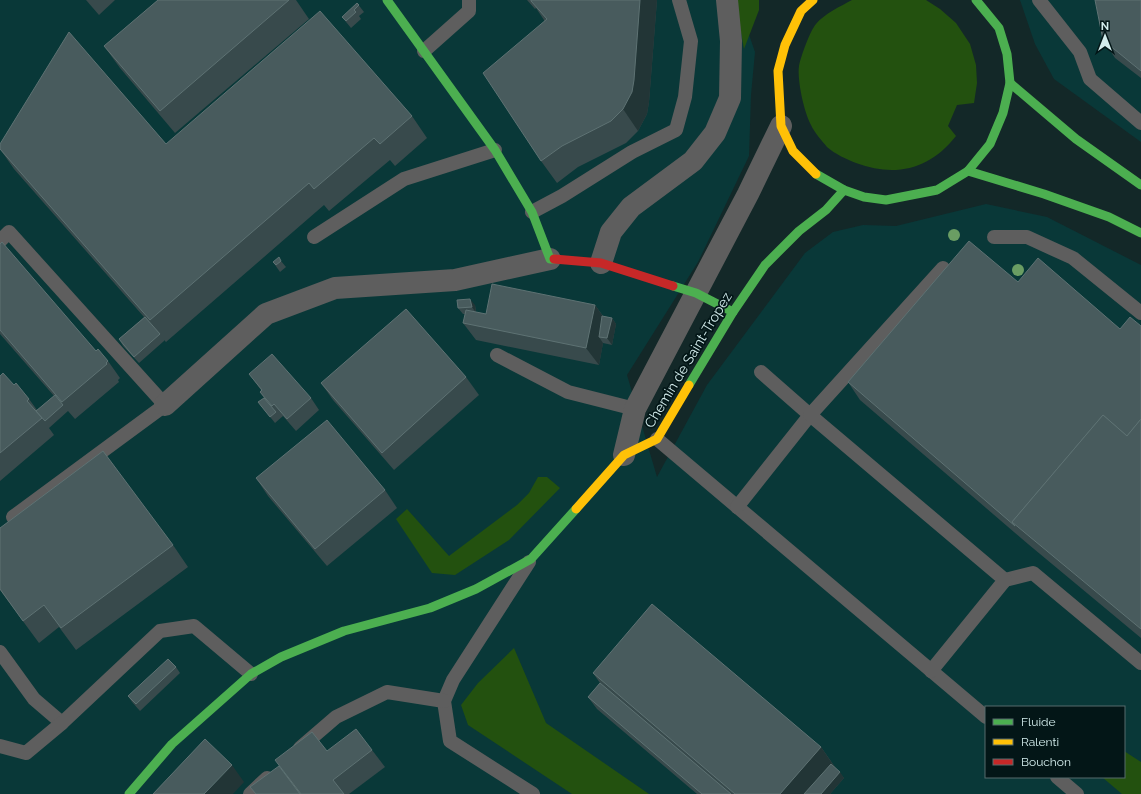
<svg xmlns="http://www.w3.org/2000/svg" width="1141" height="794" viewBox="0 0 1141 794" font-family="Raleway,sans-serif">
	<rect width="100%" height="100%" fill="#132828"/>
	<!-- built -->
	<g fill="#093838" fill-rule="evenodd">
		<path d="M 0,0 L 737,0 L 755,52 L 751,95 L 749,156 L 698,262 L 627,375 L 657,477 L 707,385 L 805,253 L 833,232 L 863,225 L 896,226 L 986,204 L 1047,217 L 1141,265 L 1141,794 L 0,794 ZM 986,707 L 1124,707 L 1124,777 L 986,777 Z"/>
		<path d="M 1020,0 L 1141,0 L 1141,142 L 1054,79 L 1035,44 Z"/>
	</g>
	<!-- green -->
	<g fill="#23510f">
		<path d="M 735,0 L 759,0 L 759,10 L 744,49 Z"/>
		<path d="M 852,0 L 926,0 L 940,9 L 956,23 L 970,44 L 976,65 L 977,83 L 974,103 L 957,105 L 948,126 L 956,136 C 930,169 896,178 856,163 C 846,159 835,154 827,147 C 822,141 814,132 811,125 C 804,112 797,80 799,66 C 801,56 810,31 816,24 C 824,14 841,6 852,0 Z"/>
		<path d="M 538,477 L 547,477 L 560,488 L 509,540 L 455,575 L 432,573 L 396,519 L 407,509 L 449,556 L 517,505 L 529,493 Z"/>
		<path d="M 514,648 L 546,723 L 649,794 L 572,794 L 468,725 L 461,705 L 478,683 Z"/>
		<path d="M 1124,751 L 1141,762 L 1141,794 L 1122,794 L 1102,777 L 1124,777 Z"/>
	</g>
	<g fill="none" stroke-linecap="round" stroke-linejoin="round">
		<!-- lane -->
		<g stroke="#5e5e5e" stroke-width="14">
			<path d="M 1039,0 L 1080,52 L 1090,79 L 1141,123"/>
			<path d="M 424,51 L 469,11 L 469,0"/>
			<path d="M 532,212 L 562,196 L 632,152 L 676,130 L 685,97 L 691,41 L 679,0"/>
			<path d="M 314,237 L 404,179 L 495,150"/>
			<path d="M 994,237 L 1027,237 L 1073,258 L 1141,313"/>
			<path d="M 0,241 L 9,232 L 165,405 L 13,517"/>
			<path d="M 497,355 L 568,392 L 635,409"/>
			<path d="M 657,439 L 986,717"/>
			<path d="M 737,507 L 810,415 L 761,372"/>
			<path d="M 529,562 L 453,680 L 444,701 L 450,741 L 533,794"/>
			<path d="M 1005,580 L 1033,573 L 1141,663"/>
			<path d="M 0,652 L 34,699 L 62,723"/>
			<path d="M 931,671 L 1005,580 L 810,415 L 943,268"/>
			<path d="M 0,746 L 26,753 L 62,723 L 160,631 L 194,626 L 251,674"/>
			<path d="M 300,748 L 336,717 L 387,692 L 444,701"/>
			<path d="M 1057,777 L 1077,794"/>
			<path d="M 250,794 L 267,778"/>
		</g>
		<!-- street -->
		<g stroke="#5e5e5e" stroke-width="22">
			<path d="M 601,263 L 611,232 L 631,207 L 693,161 L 715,133 L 730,98 L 731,41 L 727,0"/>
			<path d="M 165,405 L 266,314 L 335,288 L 455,280 L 550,259"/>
			<path d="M 624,455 L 635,409 L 748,194 L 781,126"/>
		</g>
		<!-- fast -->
		<g stroke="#4caf50" stroke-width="9">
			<path d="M 387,0 L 495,150 L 532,212 L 550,259 L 554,259"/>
			<path d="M 1010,83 L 1076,139 L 1141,185"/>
			<path d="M 968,171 L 1044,194 L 1109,217 L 1141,233"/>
			<path d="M 816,174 L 844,190 L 864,197 L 886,200 L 937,190 L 968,171 L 990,144 L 1003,113 L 1010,83 L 1007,54 L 999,28 L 976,0"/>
			<path d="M 673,286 L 696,293 L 733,312"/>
			<path d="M 689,385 L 733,312 L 765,265 L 799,231 L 826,210 L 844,190"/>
			<path d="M 129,794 L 172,744 L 251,674 L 281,657 L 344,631 L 430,608 L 476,589 L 531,559 L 576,509"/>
		</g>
		<!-- slow -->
		<g stroke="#ffc107" stroke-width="9">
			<path d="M 813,0 L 801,11 L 785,45 L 778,71 L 781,126 L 793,151 L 816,174"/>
			<path d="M 576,509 L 624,455 L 657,439 L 689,385"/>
		</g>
		<!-- jam -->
		<path stroke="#c62828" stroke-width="9" d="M 554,259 L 601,263 L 673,286"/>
	</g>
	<!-- trees -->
	<g fill="#6a9d63">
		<circle cx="954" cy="235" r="6"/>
		<circle cx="1018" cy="270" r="6"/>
	</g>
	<!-- wall -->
	<g fill="#384a4c">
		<path d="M 86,0 L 115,0 L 99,15 Z"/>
		<path d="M 158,0 L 296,0 L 309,19 L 175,133 L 120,68 L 104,46 Z"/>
		<path d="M 527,0 L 657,0 L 649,102 L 647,114 L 638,131 L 626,143 L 578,167 L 557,183 L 541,161 L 544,20 L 536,8 L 535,9 Z"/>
		<path d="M 1141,0 L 1141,78 L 1115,58 L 1103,40 Z"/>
		<path d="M 357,3 L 364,12 L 359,16 L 361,19 L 351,28 L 342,17 Z"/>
		<path d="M 412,116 L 427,138 L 395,166 L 390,160 L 329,211 L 324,205 L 166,342 L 164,340 L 164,341 L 139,363 L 123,346 L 119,339 L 144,317 L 14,169 L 0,149 L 166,144 Z"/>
		<path d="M 0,244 L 96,351 L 108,361 L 120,378 L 118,380 L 119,382 L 75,419 L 68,411 L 49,428 L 54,435 L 0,481 L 0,376 L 14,385 L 29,399 L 37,410 L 54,396 L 0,334 Z"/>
		<path d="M 281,261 L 286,267 L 280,272 L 273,262 Z"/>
		<path d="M 1018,282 L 1120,329 L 1141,326 L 1141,638 L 1028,544 L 860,400 L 848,382 Z"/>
		<path d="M 475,305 L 476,312 L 486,314 L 595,305 L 603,316 L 612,318 L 616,324 L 612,345 L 603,343 L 599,365 L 476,340 L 463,323 L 465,314 L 463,314 L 458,308 Z"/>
		<path d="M 249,374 L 311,398 L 319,410 L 296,431 L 283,416 L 275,423 L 258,402 L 264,398 L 260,392 L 261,390 Z"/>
		<path d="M 466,377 L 479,395 L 394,470 L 333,400 L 321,383 Z"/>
		<path d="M 256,478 L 385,490 L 397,508 L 327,566 L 268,496 Z"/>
		<path d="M 0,528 L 173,545 L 188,567 L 76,650 L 59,627 L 39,643 L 0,590 Z"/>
		<path d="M 176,667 L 180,673 L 140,711 L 132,702 L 128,696 Z"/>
		<path d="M 593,673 L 821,747 L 835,767 L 844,778 L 830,794 L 697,794 L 597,709 L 588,697 L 600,683 Z"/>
		<path d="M 372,750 L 385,767 L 349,794 L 255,794 L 327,751 Z"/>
	</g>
	<!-- shaded-wall -->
	<g fill="#223536">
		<path d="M 640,0 L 657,0 L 649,102 L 647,114 L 638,131 L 623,109 Z"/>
		<path d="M 470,299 L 475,305 L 476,313 L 472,307 Z"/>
		<path d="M 595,305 L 607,322 L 599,337 L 603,343 L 599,365 L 586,348 Z"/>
		<path d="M 612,318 L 616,324 L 612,345 L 607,338 Z"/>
		<path d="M 821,747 L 836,769 L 814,794 L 780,794 Z"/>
		<path d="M 232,765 L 244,782 L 233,794 L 204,794 Z"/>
		<path d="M 840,772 L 844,778 L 830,794 L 821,794 Z"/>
	</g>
	<!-- building -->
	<g fill="#485b5d" stroke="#5e7273">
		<path d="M 158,0 L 289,0 L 160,111 L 104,46 Z"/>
		<path d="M 531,0 L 640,0 L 634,80 L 632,92 L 623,109 L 611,121 L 562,146 L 541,161 L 483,73 L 547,19 L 531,1 Z"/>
		<path d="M 1095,0 L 1141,0 L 1141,71 L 1103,40 Z"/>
		<path d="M 357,3 L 359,5 L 354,10 L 356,12 L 346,21 L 342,17 Z"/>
		<path d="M 320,11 L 412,116 L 380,144 L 374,138 L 314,189 L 309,183 L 150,320 L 0,149 L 0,144 L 69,32 L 166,144 Z"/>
		<path d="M 969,241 L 1018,282 L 1038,258 L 1120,329 L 1130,317 L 1141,326 L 1141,419 L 1127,436 L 1103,415 L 1012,522 L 1015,526 L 848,382 Z"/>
		<path d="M 2,242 L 96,351 L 98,349 L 108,361 L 106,363 L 107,364 L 62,402 L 0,330 L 0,244 Z"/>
		<path d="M 279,257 L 281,261 L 276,265 L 273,262 Z"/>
		<path d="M 492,284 L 595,305 L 586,348 L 463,323 L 466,310 L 486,314 Z"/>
		<path d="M 470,299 L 472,307 L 458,308 L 457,300 Z"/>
		<path d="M 406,309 L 466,377 L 382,453 L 321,383 Z"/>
		<path d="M 602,316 L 612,318 L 607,338 L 599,337 Z"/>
		<path d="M 145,317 L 160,334 L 134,357 L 119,339 Z"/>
		<path d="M 272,354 L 311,398 L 287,419 L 274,404 L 272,406 L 260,392 L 262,390 L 249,374 Z"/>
		<path d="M 3,373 L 14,385 L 16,383 L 29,399 L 27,401 L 42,418 L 0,453 L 0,376 Z"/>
		<path d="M 55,395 L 63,405 L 45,421 L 36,411 Z"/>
		<path d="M 264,398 L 276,412 L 270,417 L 258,402 Z"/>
		<path d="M 1103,415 L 1127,436 L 1141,419 L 1141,629 L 1012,522 Z"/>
		<path d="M 327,420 L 385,490 L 315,549 L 256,478 Z"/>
		<path d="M 103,451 L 173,545 L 61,628 L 44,605 L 23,621 L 0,589 L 0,528 Z"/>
		<path d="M 652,604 L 821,747 L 780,794 L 735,794 L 593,673 Z"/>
		<path d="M 168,659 L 176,667 L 136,704 L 128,696 Z"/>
		<path d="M 600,683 L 731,794 L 702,794 L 588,697 Z"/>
		<path d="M 356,729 L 372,750 L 333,780 L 344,794 L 301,794 L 275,760 L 312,732 L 327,751 Z"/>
		<path d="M 205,739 L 232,765 L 204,794 L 153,794 Z"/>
		<path d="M 831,764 L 840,772 L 821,794 L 804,794 Z"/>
		<path d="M 279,766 L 300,794 L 256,794 L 250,787 Z"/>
	</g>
	<g text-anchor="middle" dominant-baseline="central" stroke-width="3.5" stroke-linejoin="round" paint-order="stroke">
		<!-- street labels -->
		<g font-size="14" fill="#d2ebeb" stroke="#031617">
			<text transform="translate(688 360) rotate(-59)">Chemin de Saint-Tropez</text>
		</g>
	</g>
	<!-- legend -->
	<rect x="985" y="706" width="140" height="72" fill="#031617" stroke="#566b6c"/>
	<rect x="993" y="719" width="20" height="6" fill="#4caf50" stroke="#566b6c"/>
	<text x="1021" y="726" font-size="12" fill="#d2ebeb">Fluide</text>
	<rect x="993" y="739" width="20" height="6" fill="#ffc107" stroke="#566b6c"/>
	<text x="1021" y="746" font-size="12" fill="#d2ebeb">Ralenti</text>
	<rect x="993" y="759" width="20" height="6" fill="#c62828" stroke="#566b6c"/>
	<text x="1021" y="766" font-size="12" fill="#d2ebeb">Bouchon</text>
	<!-- north arrow -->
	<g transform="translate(1105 36)" stroke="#031617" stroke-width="3" paint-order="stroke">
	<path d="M0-3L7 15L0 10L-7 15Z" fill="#d2ebeb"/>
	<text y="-6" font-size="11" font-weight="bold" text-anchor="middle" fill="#d2ebeb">N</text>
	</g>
</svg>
